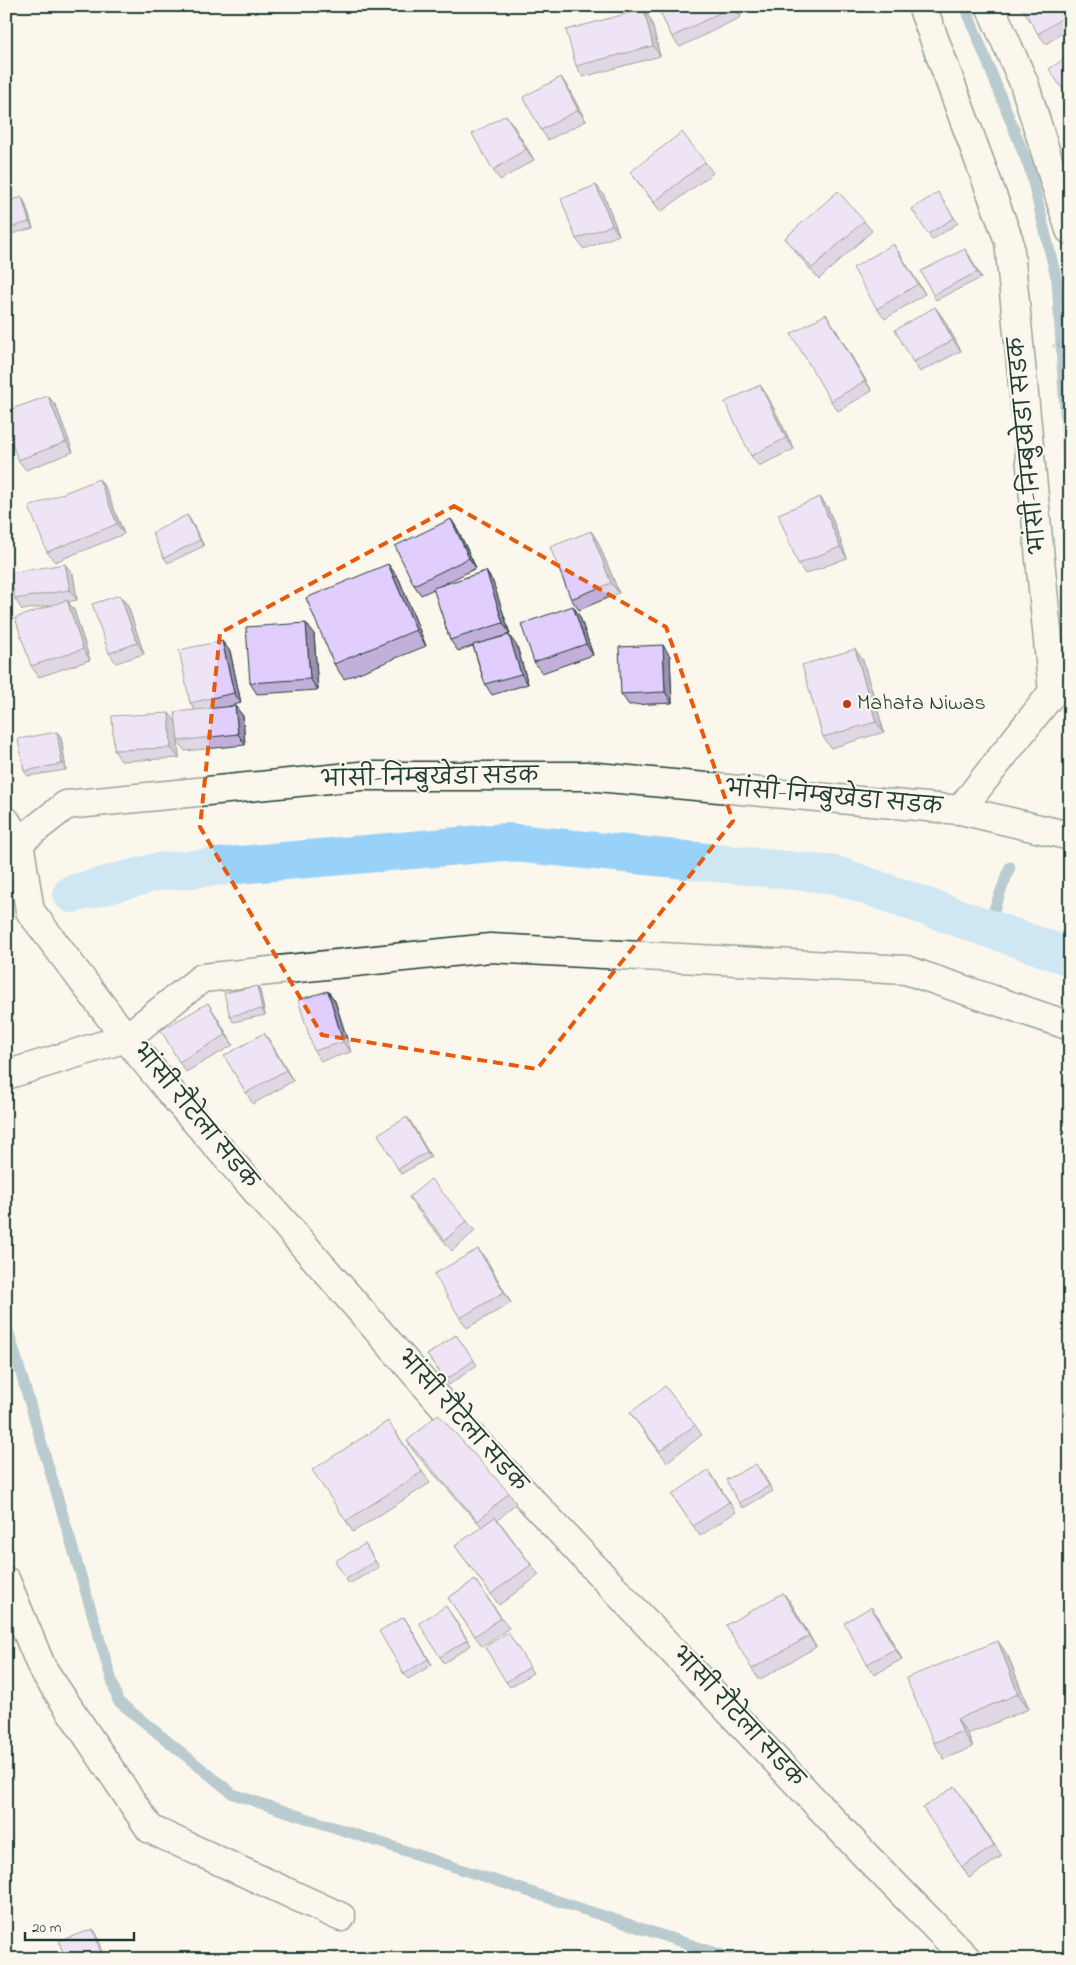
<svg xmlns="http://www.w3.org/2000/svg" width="1076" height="1965" viewBox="0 0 1076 1965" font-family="'Indie Flower','Playpen Sans Deva',sans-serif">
	<rect width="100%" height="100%" fill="#fbf7ec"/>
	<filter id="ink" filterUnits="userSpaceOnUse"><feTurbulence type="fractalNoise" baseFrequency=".02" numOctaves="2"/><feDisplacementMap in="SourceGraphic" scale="10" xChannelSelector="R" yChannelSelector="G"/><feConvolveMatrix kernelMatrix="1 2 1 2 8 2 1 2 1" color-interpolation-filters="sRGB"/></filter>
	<g filter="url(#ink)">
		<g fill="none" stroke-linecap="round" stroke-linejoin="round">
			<!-- stream -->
			<g stroke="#6896aa" stroke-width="11">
				<path d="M 965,6 L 1030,170 L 1057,281 L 1070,491"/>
				<path d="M 987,928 L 1010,867"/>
				<path d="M 6,1323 L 118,1701 L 233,1794 L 734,1959"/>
			</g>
			<!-- canal -->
			<path stroke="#99d2f9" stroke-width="38" d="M 72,894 L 157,872 L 505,842 L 836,875 L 1070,957"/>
			<defs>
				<g id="minor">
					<path d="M 922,6 L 1009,241 L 1053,692 L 960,810"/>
					<path d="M 990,6 L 1024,83 L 1070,230"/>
					<path d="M 6,821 L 19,842 L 30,911 L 126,1038 L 177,1100 L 463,1428 L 866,1856 L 967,1959"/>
					<path d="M 19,842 L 66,805 L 360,776 L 586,776 L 960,810 L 1070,836"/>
					<path d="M 6,1075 L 126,1038 L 202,978 L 490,948 L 906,970 L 1070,1026"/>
					<path d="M 6,1581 L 42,1668 L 150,1829 L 341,1917"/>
				</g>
			</defs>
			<!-- minor casing -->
			<use href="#minor" stroke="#1f3d34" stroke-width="31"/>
			<!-- path -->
			<g stroke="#1f3d34" stroke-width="3" stroke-dasharray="1 4" stroke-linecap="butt">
				<path d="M 1053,346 L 1070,344"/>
				<path d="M 335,1959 L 336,1949"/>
			</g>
			<!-- minor -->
			<use href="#minor" stroke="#fbf7ec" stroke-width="28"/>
		</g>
		<!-- wall -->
		<g fill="#c2b0da" stroke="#1f3d34">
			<path d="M 657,6 L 735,6 L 741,17 L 680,47 L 672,37 Z"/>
			<path d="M 1070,6 L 1070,28 L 1046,44 L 1038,34 Z"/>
			<path d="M 651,20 L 660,56 L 583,77 L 576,66 Z"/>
			<path d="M 561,77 L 568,88 L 586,121 L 548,140 L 541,130 Z"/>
			<path d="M 513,125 L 534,160 L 500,180 L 493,170 Z"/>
			<path d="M 705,162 L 713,173 L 661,212 L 630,172 Z"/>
			<path d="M 604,195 L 619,235 L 584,249 L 576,239 Z"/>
			<path d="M 941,198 L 958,223 L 932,240 L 912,209 Z"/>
			<path d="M 6,202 L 25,203 L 33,228 L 8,235 L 6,233 Z"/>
			<path d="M 864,221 L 872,231 L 819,279 L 792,248 L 785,238 Z"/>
			<path d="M 893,244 L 925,294 L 885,319 L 877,309 Z"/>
			<path d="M 969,255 L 981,278 L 936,300 L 933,295 Z"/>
			<path d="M 935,307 L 943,318 L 961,351 L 920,372 L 913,362 Z"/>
			<path d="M 833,325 L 872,391 L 838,411 L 831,401 Z"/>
			<path d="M 6,373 L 13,382 L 6,387 Z"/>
			<path d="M 767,395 L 794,449 L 759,466 L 751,456 Z"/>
			<path d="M 48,396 L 56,406 L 73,452 L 26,470 L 18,460 Z"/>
			<path d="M 99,479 L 106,489 L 124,534 L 55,562 L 47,552 Z"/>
			<path d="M 820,497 L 828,508 L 847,558 L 805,574 L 798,564 Z"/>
			<path d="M 187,515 L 191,521 L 204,546 L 168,563 L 164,558 Z"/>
			<path d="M 451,519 L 458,530 L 476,568 L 440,586 L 486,571 L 493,582 L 510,634 L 475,645 L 517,646 L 528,684 L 492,695 L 485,684 L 473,646 L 458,651 L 450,640 L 434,589 L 421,595 L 414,585 Z"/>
			<path d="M 591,531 L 598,542 L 619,593 L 579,610 L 571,599 Z"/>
			<path d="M 388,564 L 399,579 L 426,646 L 344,679 L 334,664 Z"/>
			<path d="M 73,574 L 77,600 L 68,602 L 74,610 L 90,660 L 39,677 L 31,666 L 52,605 L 22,610 L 15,599 Z"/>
			<path d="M 120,595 L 128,606 L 144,654 L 116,663 L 109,653 Z"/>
			<path d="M 573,606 L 580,617 L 593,655 L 542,673 L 534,662 Z"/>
			<path d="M 314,634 L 318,690 L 257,694 L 250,683 Z"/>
			<path d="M 230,651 L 241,703 L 227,707 L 235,706 L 243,716 L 245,745 L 185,751 L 178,741 L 179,758 L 121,761 L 114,750 L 176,722 L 195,710 L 190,703 Z"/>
			<path d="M 670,656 L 672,703 L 629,705 L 621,694 Z"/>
			<path d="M 863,660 L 884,732 L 831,748 L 823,737 Z"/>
			<path d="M 57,732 L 61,737 L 66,770 L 28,776 L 24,771 Z"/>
			<path d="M 257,986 L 260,991 L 265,1015 L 233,1022 L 230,1016 Z"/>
			<path d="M 328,991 L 335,1001 L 351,1052 L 321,1061 L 314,1051 Z"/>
			<path d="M 215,1014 L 233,1045 L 186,1072 L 179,1062 Z"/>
			<path d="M 264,1033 L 271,1043 L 293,1081 L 253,1104 L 246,1093 Z"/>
			<path d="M 407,1117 L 431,1157 L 401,1174 L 398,1169 Z"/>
			<path d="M 409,1197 L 467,1221 L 475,1231 L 452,1251 L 416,1208 Z"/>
			<path d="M 486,1259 L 511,1303 L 467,1328 L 460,1318 Z"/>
			<path d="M 456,1335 L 477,1365 L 449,1385 L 427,1355 Z"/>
			<path d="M 630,1413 L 695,1425 L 702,1435 L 667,1462 Z"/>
			<path d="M 395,1431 L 430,1483 L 353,1532 L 346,1521 Z"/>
			<path d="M 407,1441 L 509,1493 L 516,1503 L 498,1520 L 539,1575 L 499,1605 L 455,1546 L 482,1527 L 414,1452 Z"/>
			<path d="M 760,1469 L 773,1491 L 743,1508 L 739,1503 Z"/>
			<path d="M 716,1481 L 736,1512 L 700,1536 L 672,1495 Z"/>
			<path d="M 365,1544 L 379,1567 L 349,1584 L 346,1579 Z"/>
			<path d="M 475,1580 L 509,1628 L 482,1646 L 448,1598 Z"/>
			<path d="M 783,1593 L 791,1603 L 816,1647 L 759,1680 L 752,1669 Z"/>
			<path d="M 871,1607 L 879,1618 L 902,1659 L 874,1675 L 867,1664 Z"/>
			<path d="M 450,1612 L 471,1645 L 444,1663 L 440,1657 Z"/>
			<path d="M 407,1622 L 432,1665 L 408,1679 L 404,1674 Z"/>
			<path d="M 511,1637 L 533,1673 L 510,1687 L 506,1682 Z"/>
			<path d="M 1008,1656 L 1029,1709 L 968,1734 L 973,1747 L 944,1759 L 934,1743 Z"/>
			<path d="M 955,1786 L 1002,1856 L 969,1878 L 962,1867 Z"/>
		</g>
		<!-- shaded-wall -->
		<g fill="#9e90b2" stroke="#1f3d34">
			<path d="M 733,6 L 735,6 L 741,17 Z"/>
			<path d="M 644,9 L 651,20 L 660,56 L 653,46 Z"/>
			<path d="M 561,77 L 568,88 L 586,121 L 578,110 Z"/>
			<path d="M 506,115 L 513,125 L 534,160 L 526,149 Z"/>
			<path d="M 596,185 L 604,195 L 619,235 L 612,225 Z"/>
			<path d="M 22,197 L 25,203 L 33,228 L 29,222 Z"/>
			<path d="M 893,244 L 900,254 L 925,294 L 918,284 Z"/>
			<path d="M 965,249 L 969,255 L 981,278 L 977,272 Z"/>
			<path d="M 935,307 L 943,318 L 961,351 L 953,340 Z"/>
			<path d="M 826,314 L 833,325 L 872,391 L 865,381 Z"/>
			<path d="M 760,385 L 767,395 L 794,449 L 786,438 Z"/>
			<path d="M 48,396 L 56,406 L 73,452 L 66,442 Z"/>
			<path d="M 99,479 L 106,489 L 124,534 L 117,524 Z"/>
			<path d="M 820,497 L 828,508 L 847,558 L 840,547 Z"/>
			<path d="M 187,515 L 191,521 L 204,546 L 200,540 Z"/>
			<path d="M 451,519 L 458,530 L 476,568 L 469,558 Z"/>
			<path d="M 591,531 L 598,542 L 619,593 L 611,583 Z"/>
			<path d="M 65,564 L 73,574 L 77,600 L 70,590 Z"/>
			<path d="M 388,564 L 399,579 L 426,646 L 416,630 Z"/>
			<path d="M 486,571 L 493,582 L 510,634 L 503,623 Z"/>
			<path d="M 120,595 L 128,606 L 144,654 L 137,643 Z"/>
			<path d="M 67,600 L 74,610 L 90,660 L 83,649 Z"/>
			<path d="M 573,606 L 580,617 L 593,655 L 586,644 Z"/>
			<path d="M 306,623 L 314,634 L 318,690 L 310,679 Z"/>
			<path d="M 509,635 L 517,646 L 528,684 L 521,674 Z"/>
			<path d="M 222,641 L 230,651 L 241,703 L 234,693 Z"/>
			<path d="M 663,645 L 670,656 L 672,703 L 665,692 Z"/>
			<path d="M 855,649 L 863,660 L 884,732 L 876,722 Z"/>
			<path d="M 235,706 L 243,716 L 245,745 L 238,734 Z"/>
			<path d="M 169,713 L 177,723 L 179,758 L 171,748 Z"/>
			<path d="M 57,732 L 61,737 L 66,770 L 62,764 Z"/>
			<path d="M 257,986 L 260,991 L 265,1015 L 262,1009 Z"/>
			<path d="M 328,991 L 335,1001 L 351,1052 L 343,1042 Z"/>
			<path d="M 208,1003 L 215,1014 L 233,1045 L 226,1035 Z"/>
			<path d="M 264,1033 L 271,1043 L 293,1081 L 286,1070 Z"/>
			<path d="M 407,1117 L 411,1122 L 431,1157 L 427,1152 Z"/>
			<path d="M 478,1249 L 486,1259 L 511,1303 L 504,1292 Z"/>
			<path d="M 783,1593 L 791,1603 L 816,1647 L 809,1636 Z"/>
			<path d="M 871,1607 L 879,1618 L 902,1659 L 895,1649 Z"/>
			<path d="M 404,1617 L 407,1622 L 432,1665 L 428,1659 Z"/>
			<path d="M 998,1641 L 1008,1656 L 1029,1709 L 1018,1694 Z"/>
			<path d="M 957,1719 L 968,1734 L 973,1747 L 962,1731 Z"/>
			<path d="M 93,1929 L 97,1934 L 105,1959 L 103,1959 Z"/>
		</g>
		<!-- building -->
		<g fill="#e1cdfe" stroke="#1f3d34">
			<path d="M 657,6 L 733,6 L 672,37 Z"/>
			<path d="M 1021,6 L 1070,6 L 1070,13 L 1038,34 Z"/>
			<path d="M 644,9 L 653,46 L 576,66 L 566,30 Z"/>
			<path d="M 1070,55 L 1070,100 L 1049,69 Z"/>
			<path d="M 561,77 L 578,110 L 541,130 L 523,97 Z"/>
			<path d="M 506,115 L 526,149 L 493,170 L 472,134 Z"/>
			<path d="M 682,132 L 705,162 L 654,202 L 630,172 Z"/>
			<path d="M 596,185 L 612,225 L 576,239 L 561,199 Z"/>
			<path d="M 838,191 L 864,221 L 812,268 L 785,238 Z"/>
			<path d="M 938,192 L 954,218 L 928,234 L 912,209 Z"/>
			<path d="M 22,197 L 29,222 L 6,229 L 6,202 Z"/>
			<path d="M 893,244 L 918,284 L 877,309 L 853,268 Z"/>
			<path d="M 965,249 L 977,272 L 933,295 L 921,271 Z"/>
			<path d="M 935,307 L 953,340 L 913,362 L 895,330 Z"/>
			<path d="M 826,314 L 865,381 L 831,401 L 791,334 Z"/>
			<path d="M 6,373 L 9,377 L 6,379 Z"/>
			<path d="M 760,385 L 786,438 L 751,456 L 725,402 Z"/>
			<path d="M 48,396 L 66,442 L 18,460 L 6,427 L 6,411 Z"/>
			<path d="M 99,479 L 117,524 L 47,552 L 29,507 Z"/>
			<path d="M 820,497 L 840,547 L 798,564 L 778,514 Z"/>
			<path d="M 187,515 L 200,540 L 164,558 L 152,533 Z"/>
			<path d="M 451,519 L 469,558 L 414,585 L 395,546 Z"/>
			<path d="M 591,531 L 611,583 L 571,599 L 550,547 Z"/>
			<path d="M 65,564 L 70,590 L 15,599 L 10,573 Z"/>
			<path d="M 388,564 L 416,630 L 334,664 L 306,598 Z"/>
			<path d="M 486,571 L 503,623 L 450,640 L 433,588 Z"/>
			<path d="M 120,595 L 137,643 L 109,653 L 92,604 Z"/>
			<path d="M 67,600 L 83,649 L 31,666 L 15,618 Z"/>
			<path d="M 573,606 L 586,644 L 534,662 L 521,624 Z"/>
			<path d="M 306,623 L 310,679 L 250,683 L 246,627 Z"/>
			<path d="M 509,635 L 521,674 L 485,684 L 473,645 Z"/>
			<path d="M 222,641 L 234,693 L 190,703 L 179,650 Z"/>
			<path d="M 663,645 L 665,692 L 621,694 L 619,647 Z"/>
			<path d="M 855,649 L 876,722 L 823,737 L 802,665 Z"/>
			<path d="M 235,706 L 238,734 L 178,741 L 175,712 Z"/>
			<path d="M 169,713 L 171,748 L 114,750 L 112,716 Z"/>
			<path d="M 57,732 L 62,764 L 24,771 L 18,739 Z"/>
			<path d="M 257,986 L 262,1009 L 230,1016 L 224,993 Z"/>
			<path d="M 328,991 L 343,1042 L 314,1051 L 298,1000 Z"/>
			<path d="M 208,1003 L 226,1035 L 179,1062 L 161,1030 Z"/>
			<path d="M 264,1033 L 286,1070 L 246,1093 L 224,1056 Z"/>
			<path d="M 407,1117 L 427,1152 L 398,1169 L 378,1134 Z"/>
			<path d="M 431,1179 L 467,1221 L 445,1240 L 409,1197 Z"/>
			<path d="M 478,1249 L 504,1292 L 460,1318 L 434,1274 Z"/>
			<path d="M 456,1335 L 474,1360 L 446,1380 L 427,1355 Z"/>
			<path d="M 665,1386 L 695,1425 L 660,1451 L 630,1413 Z"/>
			<path d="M 438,1414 L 509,1493 L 478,1521 L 407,1441 Z"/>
			<path d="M 388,1421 L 422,1472 L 346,1521 L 312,1470 Z"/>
			<path d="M 756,1464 L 769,1486 L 739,1503 L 726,1480 Z"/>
			<path d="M 708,1470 L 729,1502 L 693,1526 L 672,1495 Z"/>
			<path d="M 495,1517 L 531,1565 L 491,1594 L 455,1546 Z"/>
			<path d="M 365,1544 L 375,1561 L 346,1579 L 335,1561 Z"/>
			<path d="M 475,1580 L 501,1618 L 475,1636 L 448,1598 Z"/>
			<path d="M 783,1593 L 809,1636 L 752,1669 L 726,1625 Z"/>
			<path d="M 446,1606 L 467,1640 L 440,1657 L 419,1623 Z"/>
			<path d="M 871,1607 L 895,1649 L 867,1664 L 844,1623 Z"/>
			<path d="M 404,1617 L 428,1659 L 404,1674 L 379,1631 Z"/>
			<path d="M 508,1632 L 530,1667 L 506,1682 L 485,1647 Z"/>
			<path d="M 998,1641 L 1018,1694 L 957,1719 L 962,1731 L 934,1743 L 906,1678 Z"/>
			<path d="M 955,1786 L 994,1846 L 962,1867 L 923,1808 Z"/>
			<path d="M 93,1929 L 103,1959 L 65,1959 L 59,1941 Z"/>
		</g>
	</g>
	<!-- marked area -->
	<path d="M0 0H1076V1965H0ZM 454,506 L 666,627 L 733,821 L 537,1069 L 322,1035 L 200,827 L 220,633 Z" fill="#fbf7ec" fill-opacity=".55" fill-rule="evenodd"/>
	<path fill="none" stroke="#e8590c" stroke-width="4" stroke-dasharray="10 6" stroke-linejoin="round" d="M 454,506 L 666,627 L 733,821 L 537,1069 L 322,1035 L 200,827 L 220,633 Z"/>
	<!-- markers -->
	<circle fill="#c8321e" stroke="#fbf7ec" stroke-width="2" cx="847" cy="704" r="5"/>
	<g text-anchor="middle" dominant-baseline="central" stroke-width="4.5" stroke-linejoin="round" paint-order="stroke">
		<!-- street labels -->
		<g font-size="22" fill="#1f3d34" stroke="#fbf7ec">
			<text transform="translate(1029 445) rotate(-96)">भांसी-निम्बुखेडा सडक</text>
			<text transform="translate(430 779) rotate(-1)">भांसी-निम्बुखेडा सडक</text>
			<text transform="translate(834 799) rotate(5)">भांसी-निम्बुखेडा सडक</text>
			<text transform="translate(194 1117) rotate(50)">भांसी रौटेला सडक</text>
			<text transform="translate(461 1422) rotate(48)">भांसी रौटेला सडक</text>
			<text transform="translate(737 1718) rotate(47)">भांसी रौटेला सडक</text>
		</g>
		<!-- poi labels -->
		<g font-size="22" fill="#1f3d34" stroke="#fbf7ec" text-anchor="start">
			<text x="857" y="704">Mahata Niwas</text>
		</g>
	</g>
	<!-- margin -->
	<rect width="1076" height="1965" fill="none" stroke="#fbf7ec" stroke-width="25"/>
	<rect x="12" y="12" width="1051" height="1940" fill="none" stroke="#1f3d34" stroke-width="2" filter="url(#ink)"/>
	<!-- scale -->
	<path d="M25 1932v8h109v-8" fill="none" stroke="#1f3d34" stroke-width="2.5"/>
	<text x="32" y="1932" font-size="15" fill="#1f3d34" stroke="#fbf7ec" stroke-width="4" paint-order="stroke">20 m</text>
</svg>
